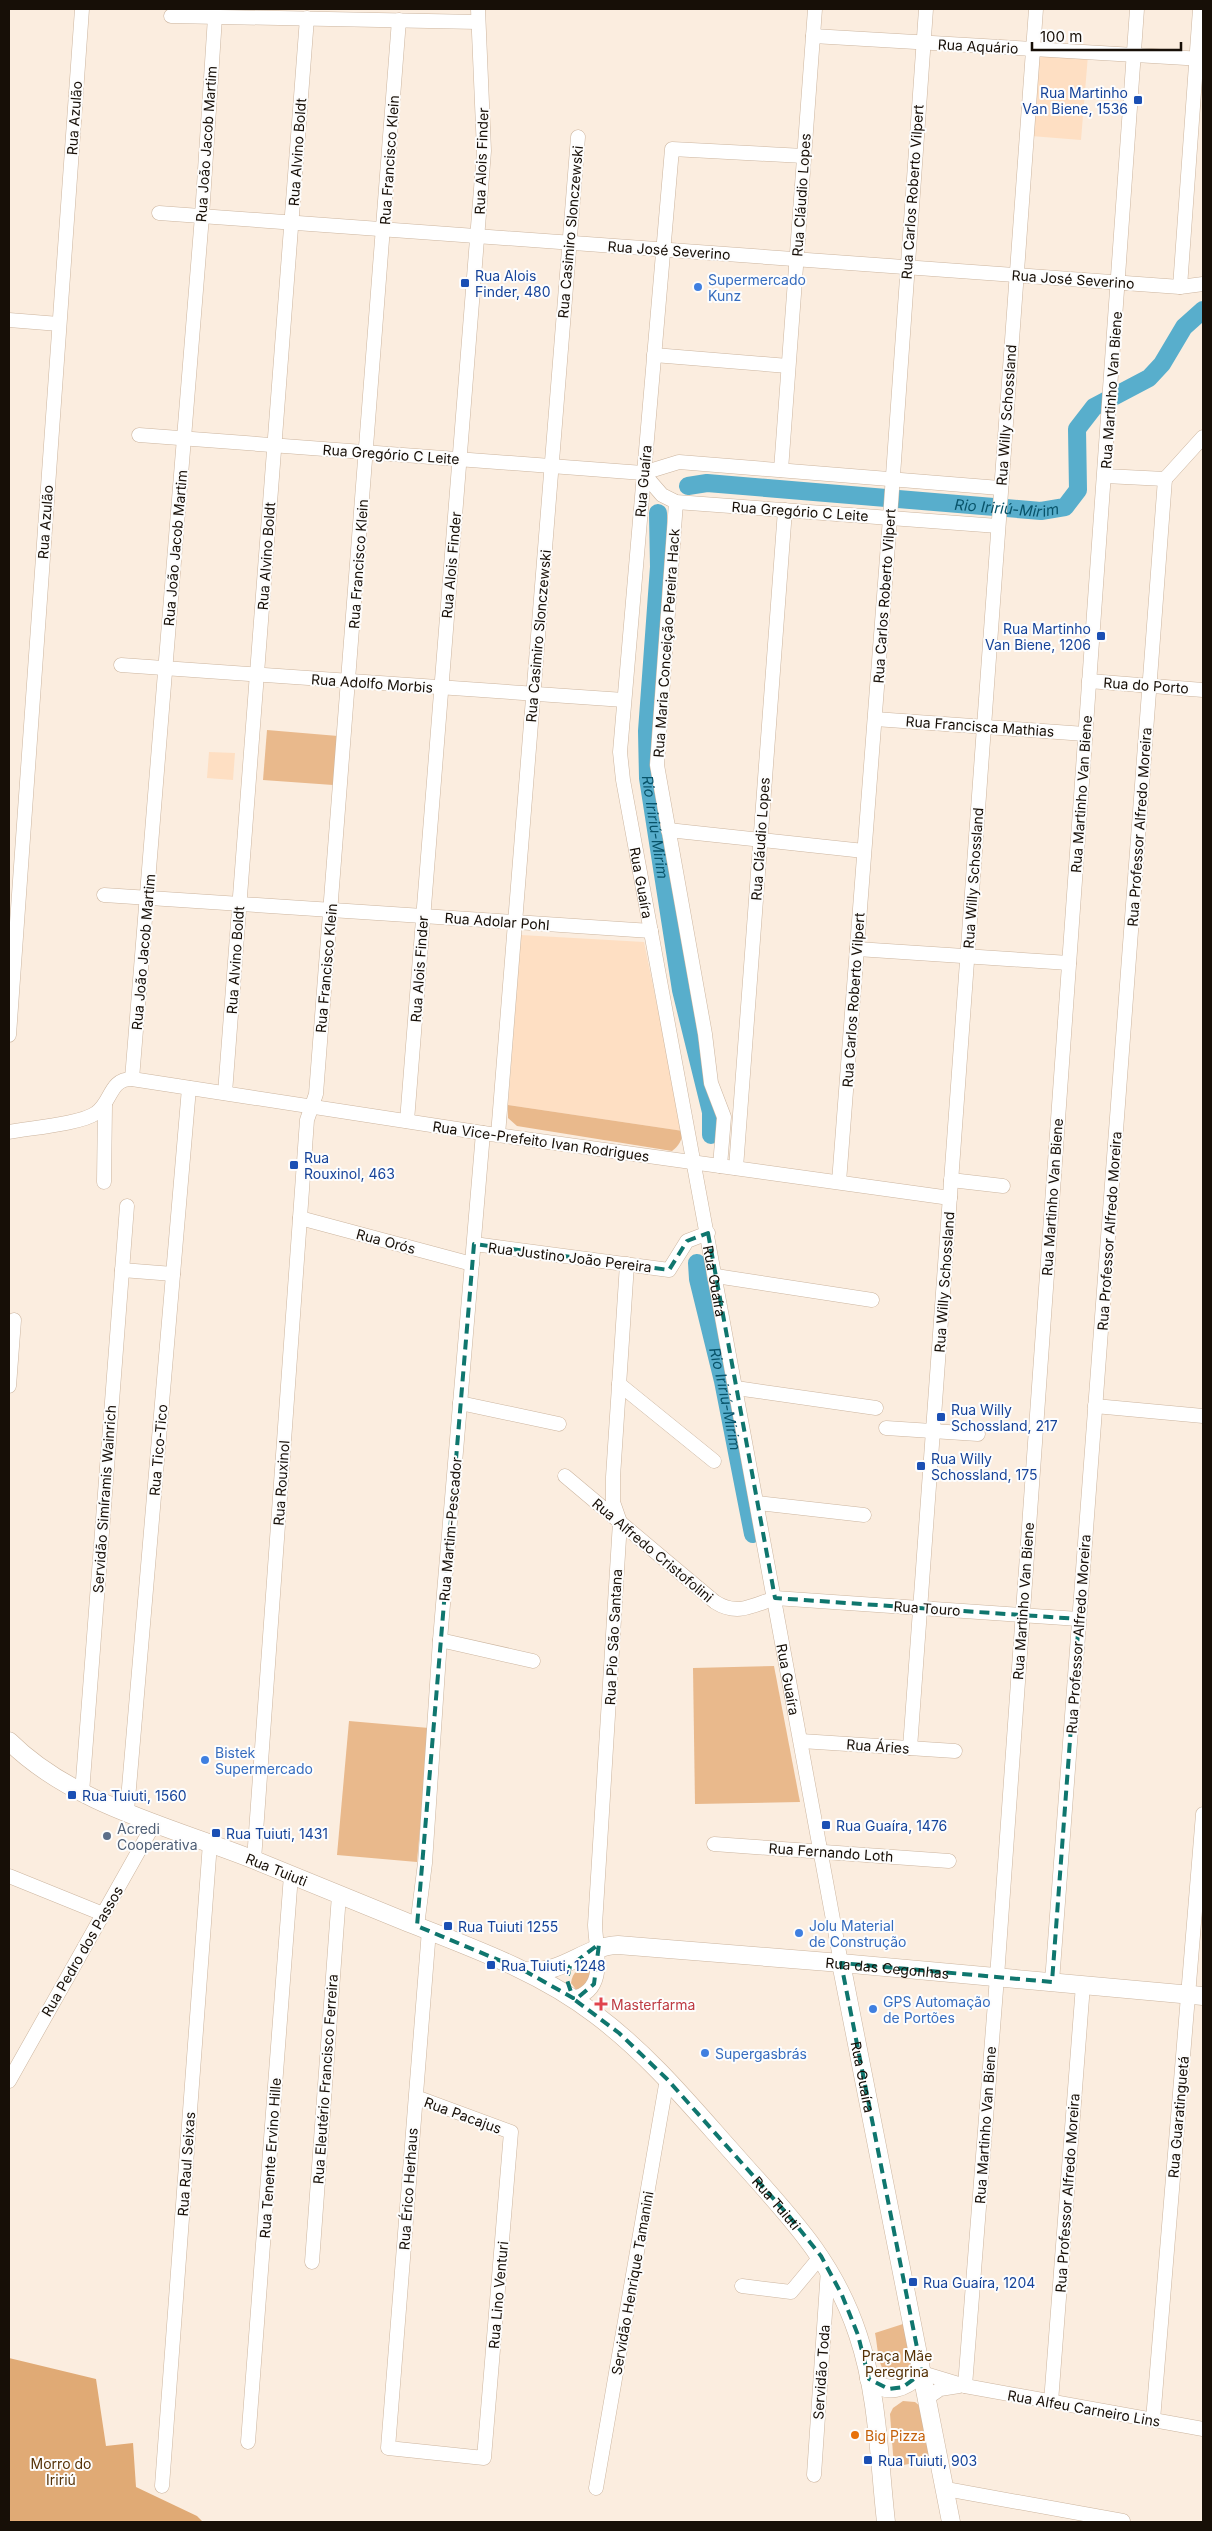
<svg xmlns="http://www.w3.org/2000/svg" width="1212" height="2531" viewBox="0 0 1212 2531" font-family="Inter,sans-serif">
	<rect width="100%" height="100%" fill="#fbeddf"/>
	<!-- built -->
	<g fill="#fedfc3">
		<path d="M 1037,52 L 1088,55 L 1081,140 L 1031,136 Z"/>
		<path d="M 209,752 L 235,753 L 233,780 L 207,778 Z"/>
		<path d="M 521,935 L 644,942 L 683,1131 L 508,1105 Z"/>
	</g>
	<!-- green -->
	<g fill="#e9b98c">
		<path d="M 267,730 L 338,736 L 333,785 L 263,780 Z"/>
		<path d="M 508,1105 L 683,1131 C 682,1140 679,1146 672,1151 L 517,1126 L 508,1118 Z"/>
		<path d="M 774,1666 L 800,1802 L 695,1804 L 693,1668 Z"/>
		<path d="M 349,1721 L 429,1728 L 417,1862 L 337,1855 Z"/>
		<path d="M 593,1966 L 588,1985 L 577,1991 L 571,1983 C 572,1971 582,1965 593,1966 Z"/>
		<path d="M 903,2324 L 913,2369 L 910,2376 L 899,2382 C 877,2376 879,2353 875,2333 Z"/>
		<path d="M 903,2401 L 915,2402 L 920,2406 L 933,2459 L 894,2467 L 890,2414 L 893,2408 Z"/>
	</g>
	<!-- forest -->
	<path fill="#e0aa75" d="M 9,2358 L 96,2379 L 106,2446 L 133,2443 L 136,2487 L 197,2516 L 203,2522 L 9,2522 Z"/>
	<g fill="none" stroke-linecap="round" stroke-linejoin="round">
		<!-- river -->
		<g stroke="#58aecc" stroke-width="18">
			<path id="s1" d="M 688,486 L 707,483 L 1041,511 L 1065,507 L 1078,490 L 1077,429 L 1094,407 L 1149,378 L 1162,364 L 1184,327 L 1203,310"/>
			<path id="s2" d="M 658,513 L 659,567 L 647,731 L 648,778 L 681,990 L 711,1112 L 711,1135"/>
			<path id="s3" d="M 697,1263 L 698,1279 L 723,1381 L 753,1534"/>
		</g>
		<defs>
			<g id="minor">
				<path d="M 171,16 L 478,22"/>
				<path d="M 813,36 L 1203,59"/>
				<path id="s4" d="M 804,156 L 672,149 L 620,752 L 623,780 L 841,1963"/>
				<path d="M 159,213 L 1180,287 L 1203,284"/>
				<path d="M 1180,287 L 1200,9"/>
				<path d="M 9,320 L 59,324"/>
				<path d="M 654,355 L 788,366"/>
				<path d="M 139,435 L 643,473 L 679,462 L 1000,488"/>
				<path d="M 781,470 L 815,9"/>
				<path d="M 643,473 L 662,495 L 676,502 L 998,526"/>
				<path d="M 1105,476 L 1165,479 L 1203,437"/>
				<path d="M 676,502 L 657,765 L 705,1034 L 711,1083 L 724,1117 L 720,1166"/>
				<path d="M 121,665 L 624,700"/>
				<path d="M 1089,681 L 1203,690"/>
				<path d="M 875,719 L 1085,734"/>
				<path d="M 668,830 L 864,851"/>
				<path d="M 104,895 L 651,931"/>
				<path d="M 857,949 L 1069,963"/>
				<path d="M 9,1035 L 82,9"/>
				<path d="M 132,1079 L 202,216 L 215,17"/>
				<path d="M 225,1093 L 307,18"/>
				<path d="M 407,1121 L 484,151 L 478,9"/>
				<path d="M 9,1132 C 29,1128 81,1124 96,1113 C 112,1102 109,1079 132,1079 L 483,1133 L 950,1198"/>
				<path d="M 498,1135 L 578,137"/>
				<path d="M 736,1168 L 785,510"/>
				<path d="M 951,1180 L 1003,1186"/>
				<path d="M 104,1182 L 105,1105"/>
				<path d="M 839,1182 L 890,518 L 926,9"/>
				<path d="M 300,1218 L 472,1264"/>
				<path d="M 474,1244 L 669,1270 L 687,1241 L 708,1233"/>
				<path d="M 122,1270 L 173,1274"/>
				<path d="M 716,1276 L 872,1300"/>
				<path d="M 619,1384 L 714,1461"/>
				<path d="M 9,1386 L 14,1320"/>
				<path d="M 736,1388 L 876,1408"/>
				<path d="M 460,1403 L 559,1424"/>
				<path d="M 1095,1406 L 1203,1416"/>
				<path d="M 886,1428 L 978,1434"/>
				<path d="M 565,1476 L 715,1602 C 737,1616 752,1606 775,1598 L 1079,1619"/>
				<path d="M 757,1503 L 864,1515"/>
				<path d="M 440,1640 L 533,1661"/>
				<path d="M 801,1741 L 955,1751"/>
				<path d="M 910,1748 L 1036,9"/>
				<path d="M 82,1793 L 127,1206"/>
				<path d="M 127,1811 L 189,1088"/>
				<path d="M 714,1844 L 949,1861"/>
				<path d="M 254,1860 L 307,1120 L 316,1094 L 399,20"/>
				<path d="M 9,1876 L 103,1914"/>
				<path d="M 417,1926 L 425,1863 L 440,1640 L 483,1133"/>
				<path d="M 1052,1982 L 1165,479"/>
				<path d="M 573,1998 C 608,1991 596,1951 595,1925 L 620,1522 L 613,1502 L 613,1477 L 627,1264"/>
				<path d="M 9,2081 L 155,1822"/>
				<path d="M 416,2097 L 511,2132 L 484,2458 L 388,2448 L 429,1930"/>
				<path d="M 312,2262 L 339,1895"/>
				<path d="M 742,2286 L 791,2292 L 821,2256"/>
				<path d="M 922,2373 L 965,2386 L 1203,2429"/>
				<path d="M 965,2386 L 997,1977 L 1137,9"/>
				<path d="M 927,2398 L 940,2389 L 959,2386"/>
				<path d="M 1051,2402 L 1083,1985"/>
				<path d="M 1153,2420 L 1203,1814"/>
				<path d="M 248,2442 L 291,1875"/>
				<path d="M 814,2475 L 828,2269"/>
				<path d="M 162,2486 L 210,1843"/>
				<path d="M 596,2488 L 667,2079"/>
				<path d="M 946,2489 L 1123,2521"/>
			</g>
			<g id="major">
				<path id="s5" d="M 9,1741 C 73,1805 175,1828 257,1861 C 306,1881 355,1901 404,1921 C 470,1947 539,1971 596,2015 C 652,2057 696,2112 742,2163 C 792,2219 834,2262 858,2335 C 878,2394 879,2460 886,2522"/>
				<path id="s6" d="M 841,1963 L 951,2522"/>
				<path id="s7" d="M 528,1971 C 563,1974 585,1946 618,1945 L 841,1963 L 1203,1996"/>
				<path d="M 869,2379 C 888,2396 904,2388 922,2373"/>
			</g>
		</defs>
		<!-- minor casing -->
		<use href="#minor" stroke="#ccb59f" stroke-width="15"/>
		<!-- major casing -->
		<use href="#major" stroke="#ccb59f" stroke-width="19"/>
		<!-- minor -->
		<use href="#minor" stroke="#fff" stroke-width="14"/>
		<!-- major -->
		<use href="#major" stroke="#fff" stroke-width="18"/>
	</g>
	<!-- marked area -->
	<path fill="none" stroke="#0f766e" stroke-width="4" stroke-dasharray="10 6" stroke-linejoin="round" d="M 708,1233 L 775,1598 L 1079,1619 L 1052,1982 L 841,1963 L 922,2373 L 903,2387 L 889,2389 L 869,2379 L 858,2335 L 842,2295 L 821,2256 L 789,2216 L 667,2079 L 619,2033 L 575,2000 L 594,1984 L 599,1944 L 570,1966 L 567,1980 L 573,1998 L 525,1971 L 417,1926 L 474,1244 L 669,1270 L 687,1241 Z"/>
	<!-- markers -->
	<g fill="#1a4fb4" stroke="#fdfdfd" stroke-width="2">
		<rect x="1133" y="95" width="10" height="10" rx="2.5"/>
		<rect x="460" y="278" width="10" height="10" rx="2.5"/>
		<rect x="1096" y="631" width="10" height="10" rx="2.5"/>
		<rect x="289" y="1160" width="10" height="10" rx="2.5"/>
		<rect x="936" y="1412" width="10" height="10" rx="2.5"/>
		<rect x="916" y="1461" width="10" height="10" rx="2.5"/>
		<rect x="67" y="1790" width="10" height="10" rx="2.5"/>
		<rect x="821" y="1820" width="10" height="10" rx="2.5"/>
		<rect x="211" y="1828" width="10" height="10" rx="2.5"/>
		<rect x="443" y="1921" width="10" height="10" rx="2.5"/>
		<rect x="486" y="1960" width="10" height="10" rx="2.5"/>
		<rect x="908" y="2277" width="10" height="10" rx="2.5"/>
		<rect x="863" y="2455" width="10" height="10" rx="2.5"/>
	</g>
	<g fill="#3f7fe0" stroke="#fdfdfd" stroke-width="2">
		<circle cx="698" cy="287" r="5"/>
		<circle cx="205" cy="1760" r="5"/>
		<circle cx="799" cy="1933" r="5"/>
		<circle cx="873" cy="2009" r="5"/>
		<circle cx="705" cy="2053" r="5"/>
	</g>
	<circle fill="#5c6f8a" stroke="#fdfdfd" stroke-width="2" cx="107" cy="1836" r="5"/>
	<path fill="#e0444e" stroke="#fdfdfd" stroke-width="2" d="M598.5 1996.5h5v5h5v5h-5v5h-5v-5h-5v-5h5z"/>
	<circle fill="#e8710a" stroke="#fdfdfd" stroke-width="2" cx="855" cy="2435" r="5"/>
	<g text-anchor="middle" dominant-baseline="central" stroke-width="4" stroke-linejoin="round" paint-order="stroke">
		<!-- street labels -->
		<g font-size="14" fill="#170f07" stroke="#fdfdfd">
			<text transform="translate(978 46) rotate(3)">Rua Aquário</text>
			<text transform="translate(74 118) rotate(-86)">Rua Azulão</text>
			<text transform="translate(206 144) rotate(-86)">Rua João Jacob Martim</text>
			<text transform="translate(297 152) rotate(-86)">Rua Alvino Boldt</text>
			<text transform="translate(389 160) rotate(-86)">Rua Francisco Klein</text>
			<text transform="translate(481 161) rotate(-88)">Rua Alois Finder</text>
			<text transform="translate(912 192) rotate(-86)">Rua Carlos Roberto Vilpert</text>
			<text transform="translate(801 195) rotate(-86)">Rua Cláudio Lopes</text>
			<text transform="translate(570 232) rotate(-85)">Rua Casimiro Slonczewski</text>
			<text transform="translate(669 250) rotate(4)">Rua José Severino</text>
			<text transform="translate(1073 279) rotate(4)">Rua José Severino</text>
			<text transform="translate(1111 390) rotate(-86)">Rua Martinho Van Biene</text>
			<text transform="translate(1006 415) rotate(-86)">Rua Willy Schossland</text>
			<text transform="translate(391 454) rotate(4)">Rua Gregório C Leite</text>
			<text transform="translate(643 481) rotate(-85)">Rua Guaíra</text>
			<text transform="translate(800 511) rotate(4)">Rua Gregório C Leite</text>
			<text transform="translate(45 522) rotate(-86)">Rua Azulão</text>
			<text transform="translate(175 548) rotate(-85)">Rua João Jacob Martim</text>
			<text transform="translate(266 556) rotate(-86)">Rua Alvino Boldt</text>
			<text transform="translate(358 564) rotate(-86)">Rua Francisco Klein</text>
			<text transform="translate(451 565) rotate(-85)">Rua Alois Finder</text>
			<text transform="translate(884 596) rotate(-86)">Rua Carlos Roberto Vilpert</text>
			<text transform="translate(538 636) rotate(-85)">Rua Casimiro Slonczewski</text>
			<text transform="translate(666 643) rotate(-86)">Rua Maria Conceição Pereira Hack</text>
			<text transform="translate(372 683) rotate(4)">Rua Adolfo Morbis</text>
			<text transform="translate(1146 685) rotate(4)">Rua do Porto</text>
			<text transform="translate(980 726) rotate(4)">Rua Francisca Mathias</text>
			<text transform="translate(1081 794) rotate(-86)">Rua Martinho Van Biene</text>
			<text transform="translate(1139 827) rotate(-86)">Rua Professor Alfredo Moreira</text>
			<text transform="translate(760 839) rotate(-86)">Rua Cláudio Lopes</text>
			<text transform="translate(973 878) rotate(-86)">Rua Willy Schossland</text>
			<text stroke="none"><textPath href="#s4" startOffset="870">Rua Guaíra</textPath></text>
			<text transform="translate(497 921) rotate(4)">Rua Adolar Pohl</text>
			<text transform="translate(143 952) rotate(-85)">Rua João Jacob Martim</text>
			<text transform="translate(235 960) rotate(-86)">Rua Alvino Boldt</text>
			<text transform="translate(326 968) rotate(-85)">Rua Francisco Klein</text>
			<text transform="translate(419 969) rotate(-86)">Rua Alois Finder</text>
			<text transform="translate(853 1000) rotate(-86)">Rua Carlos Roberto Vilpert</text>
			<text transform="translate(541 1141) rotate(8)">Rua Vice-Prefeito Ivan Rodrigues</text>
			<text transform="translate(1052 1197) rotate(-86)">Rua Martinho Van Biene</text>
			<text transform="translate(1109 1231) rotate(-86)">Rua Professor Alfredo Moreira</text>
			<text transform="translate(386 1241) rotate(15)">Rua Orós</text>
			<text transform="translate(570 1257) rotate(7)">Rua Justino João Pereira</text>
			<text stroke="none"><textPath href="#s4" startOffset="1275">Rua Guaíra</textPath></text>
			<text transform="translate(944 1282) rotate(-86)">Rua Willy Schossland</text>
			<text transform="translate(158 1450) rotate(-85)">Rua Tico-Tico</text>
			<text transform="translate(281 1483) rotate(-86)">Rua Rouxinol</text>
			<text transform="translate(104 1499) rotate(-86)">Servidão Simíramis Wainrich</text>
			<text transform="translate(450 1529) rotate(-85)">Rua Martim-Pescador</text>
			<text transform="translate(653 1550) rotate(40)">Rua Alfredo Cristofolini</text>
			<text transform="translate(1023 1601) rotate(-86)">Rua Martinho Van Biene</text>
			<text transform="translate(927 1608) rotate(4)">Rua Touro</text>
			<text transform="translate(1078 1634) rotate(-86)">Rua Professor Alfredo Moreira</text>
			<text transform="translate(613 1637) rotate(-87)">Rua Pio São Santana</text>
			<text stroke="none"><textPath href="#s4" startOffset="1680">Rua Guaíra</textPath></text>
			<text transform="translate(878 1746) rotate(4)">Rua Áries</text>
			<text transform="translate(831 1852) rotate(4)">Rua Fernando Loth</text>
			<text stroke="none"><textPath href="#s5" startOffset="299">Rua Tuiuti</textPath></text>
			<text transform="translate(82 1951) rotate(-60)">Rua Pedro dos Passos</text>
			<text stroke="none"><textPath href="#s7" startOffset="365">Rua das Cegonhas</textPath></text>
			<text stroke="none"><textPath href="#s6" startOffset="116">Rua Guaíra</textPath></text>
			<text transform="translate(325 2079) rotate(-86)">Rua Eleutério Francisco Ferreira</text>
			<text transform="translate(463 2115) rotate(20)">Rua Pacajus</text>
			<text transform="translate(1178 2117) rotate(-85)">Rua Guaratinguetá</text>
			<text transform="translate(985 2125) rotate(-86)">Rua Martinho Van Biene</text>
			<text transform="translate(270 2158) rotate(-86)">Rua Tenente Ervino Hille</text>
			<text transform="translate(186 2164) rotate(-86)">Rua Raul Seixas</text>
			<text transform="translate(408 2189) rotate(-86)">Rua Érico Herhaus</text>
			<text transform="translate(1067 2193) rotate(-86)">Rua Professor Alfredo Moreira</text>
			<text stroke="none"><textPath href="#s5" startOffset="912">Rua Tuiuti</textPath></text>
			<text transform="translate(632 2283) rotate(-80)">Servidão Henrique Tamanini</text>
			<text transform="translate(498 2295) rotate(-85)">Rua Lino Venturi</text>
			<text transform="translate(821 2372) rotate(-86)">Servidão Toda</text>
			<text transform="translate(1084 2408) rotate(10)">Rua Alfeu Carneiro Lins</text>
		</g>
		<!-- transit labels -->
		<g font-size="14" fill="#164399" stroke="#fdfdfd" text-anchor="start">
			<text x="1128" y="92" text-anchor="end">Rua Martinho<tspan x="1128" dy="16">Van Biene, 1536</tspan></text>
			<text x="475" y="275">Rua Alois<tspan x="475" dy="16">Finder, 480</tspan></text>
			<text x="1091" y="628" text-anchor="end">Rua Martinho<tspan x="1091" dy="16">Van Biene, 1206</tspan></text>
			<text x="304" y="1157">Rua<tspan x="304" dy="16">Rouxinol, 463</tspan></text>
			<text x="951" y="1409">Rua Willy<tspan x="951" dy="16">Schossland, 217</tspan></text>
			<text x="931" y="1458">Rua Willy<tspan x="931" dy="16">Schossland, 175</tspan></text>
			<text x="82" y="1795">Rua Tuiuti, 1560</text>
			<text x="836" y="1825">Rua Guaíra, 1476</text>
			<text x="226" y="1833">Rua Tuiuti, 1431</text>
			<text x="458" y="1926">Rua Tuiuti 1255</text>
			<text x="501" y="1965">Rua Tuiuti, 1248</text>
			<text x="923" y="2282">Rua Guaíra, 1204</text>
			<text x="878" y="2460">Rua Tuiuti, 903</text>
		</g>
		<!-- shop labels -->
		<g font-size="14" fill="#366cbe" stroke="#fdfdfd" text-anchor="start">
			<text x="708" y="279">Supermercado<tspan x="708" dy="16">Kunz</tspan></text>
			<text x="215" y="1752">Bistek<tspan x="215" dy="16">Supermercado</tspan></text>
			<text x="809" y="1925">Jolu Material<tspan x="809" dy="16">de Construção</tspan></text>
			<text x="883" y="2001">GPS Automação<tspan x="883" dy="16">de Portões</tspan></text>
			<text x="715" y="2053">Supergasbrás</text>
		</g>
		<!-- service labels -->
		<g font-size="14" fill="#4e5e75" stroke="#fdfdfd" text-anchor="start">
			<text x="117" y="1828">Acredi<tspan x="117" dy="16">Cooperativa</tspan></text>
		</g>
		<!-- health labels -->
		<g font-size="14" fill="#be3a42" stroke="#fdfdfd" text-anchor="start">
			<text x="611" y="2004">Masterfarma</text>
		</g>
		<!-- park labels -->
		<g font-size="14" fill="#563207" stroke="#fdfdfd">
			<text x="897" y="2355">Praça Mãe<tspan x="897" dy="16">Peregrina</tspan></text>
			<text x="61" y="2463">Morro do<tspan x="61" dy="16">Iririú</tspan></text>
		</g>
		<!-- food labels -->
		<g font-size="14" fill="#c56008" stroke="#fdfdfd" text-anchor="start">
			<text x="865" y="2435">Big Pizza</text>
		</g>
		<!-- water labels -->
		<g font-size="15" font-style="italic" fill="#085369" stroke="#fdfdfd">
			<text stroke="none"><textPath href="#s1" startOffset="320">Rio Iririú-Mirim</textPath></text>
			<text stroke="none"><textPath href="#s2" startOffset="315">Rio Iririú-Mirim</textPath></text>
			<text stroke="none"><textPath href="#s3" startOffset="139">Rio Iririú-Mirim</textPath></text>
		</g>
	</g>
	<!-- border -->
	<rect width="1212" height="2531" fill="none" stroke="#170f07" stroke-width="20"/>
	<!-- scale -->
	<path d="M1032 42v8h149v-8" fill="none" stroke="#170f07" stroke-width="2.5"/>
	<text x="1040" y="42" font-size="15" fill="#170f07" stroke="#fdfdfd" stroke-width="4" paint-order="stroke">100 m</text>
</svg>
